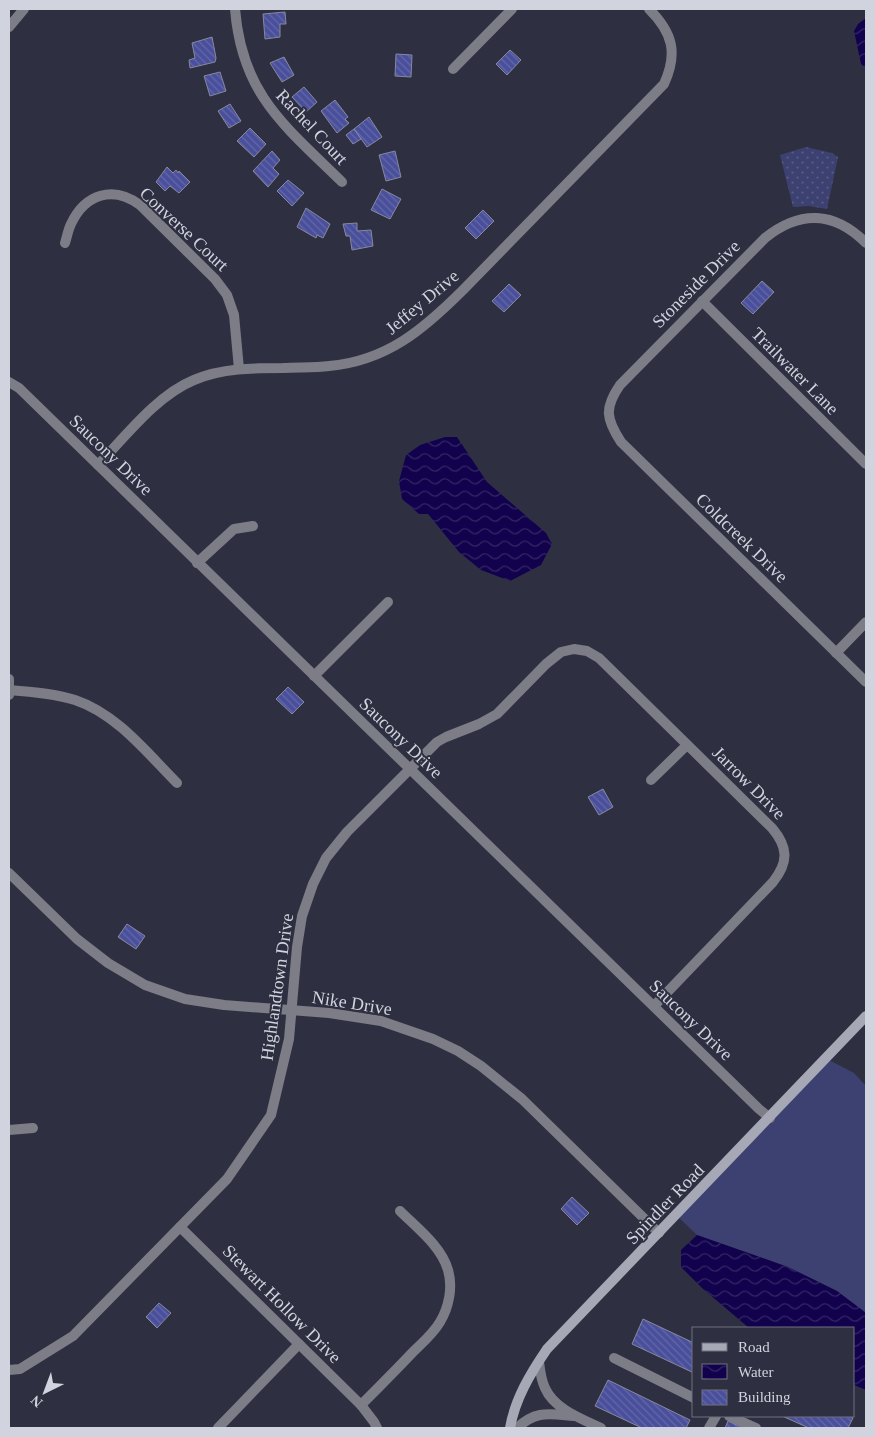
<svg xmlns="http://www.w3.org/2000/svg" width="875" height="1437" viewBox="0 0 875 1437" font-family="'Times New Roman',serif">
	<defs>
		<pattern id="park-dots" width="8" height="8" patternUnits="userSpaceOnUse" patternTransform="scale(1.25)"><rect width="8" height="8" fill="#3c4171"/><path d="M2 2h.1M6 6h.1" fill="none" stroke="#575c85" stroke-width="1.8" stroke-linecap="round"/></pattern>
		<pattern id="water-waves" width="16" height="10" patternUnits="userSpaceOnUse" patternTransform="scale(1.25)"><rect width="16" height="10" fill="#12024d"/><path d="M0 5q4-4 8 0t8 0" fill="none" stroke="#332666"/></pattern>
		<pattern id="building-back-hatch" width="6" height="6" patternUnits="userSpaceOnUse" patternTransform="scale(1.25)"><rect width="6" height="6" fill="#4a4f9b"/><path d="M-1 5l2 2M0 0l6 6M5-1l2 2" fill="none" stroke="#6367a8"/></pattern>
	</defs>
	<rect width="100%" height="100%" fill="#2e3041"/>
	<!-- grass -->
	<path fill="#3c4171" d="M 827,1059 L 854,1073 L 866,1086 L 866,1313 L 837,1291 L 788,1267 L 697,1235 L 676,1215 Z"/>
	<!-- park -->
	<path fill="url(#park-dots)" d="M 806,147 L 832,153 L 838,157 L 827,209 L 809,206 L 793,207 L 780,155 Z"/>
	<!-- water -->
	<g fill="url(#water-waves)">
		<path d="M 866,18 L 866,68 L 861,64 L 854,31 L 858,24 Z"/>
		<path d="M 445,437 L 457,437 L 487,482 L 546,533 L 552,544 L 541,565 L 510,581 L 481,570 L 459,552 L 428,514 L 419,514 L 402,499 L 399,481 L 406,455 L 420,445 Z"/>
		<path d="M 697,1235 L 788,1267 L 837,1291 L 866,1313 L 866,1390 L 854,1385 L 854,1328 L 749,1328 L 702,1288 L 681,1267 L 681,1250 Z"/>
	</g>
	<!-- building -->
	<g fill="url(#building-back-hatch)" stroke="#86899d">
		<path d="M 285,12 L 286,24 L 280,24 L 280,37 L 265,39 L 263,14 Z"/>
		<path d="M 212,37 L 216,58 L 215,62 L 190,68 L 189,60 L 195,58 L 192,43 Z"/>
		<path d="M 510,50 L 521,60 L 507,75 L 496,64 Z"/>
		<path d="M 396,54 L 412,55 L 411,77 L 395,76 Z"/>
		<path d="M 284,57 L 294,75 L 282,82 L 270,63 Z"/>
		<path d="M 220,72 L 226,91 L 210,96 L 204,76 Z"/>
		<path d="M 304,87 L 317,102 L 306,112 L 292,97 Z"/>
		<path d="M 335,100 L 348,117 L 345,119 L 349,123 L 337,133 L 321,111 Z"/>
		<path d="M 230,104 L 241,121 L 229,128 L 218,111 Z"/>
		<path d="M 369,117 L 382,137 L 367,147 L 354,129 Z"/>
		<path d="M 250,128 L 266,144 L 254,157 L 237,141 Z"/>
		<path d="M 354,129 L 361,139 L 353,144 L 346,135 Z"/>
		<path d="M 272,151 L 280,160 L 273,168 L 279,174 L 268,187 L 253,171 Z"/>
		<path d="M 395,151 L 401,177 L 386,181 L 379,155 Z"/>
		<path d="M 167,167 L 173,173 L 176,170 L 178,173 L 179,171 L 190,182 L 179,193 L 170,186 L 165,191 L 156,182 Z"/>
		<path d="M 288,180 L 304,193 L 292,206 L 277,191 Z"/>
		<path d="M 382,189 L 401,199 L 390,219 L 371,210 Z"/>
		<path d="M 306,208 L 330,224 L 323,238 L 317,235 L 316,238 L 297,227 Z"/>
		<path d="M 483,210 L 494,221 L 476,239 L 465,228 Z"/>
		<path d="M 357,223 L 357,231 L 371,230 L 373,246 L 352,250 L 350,236 L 346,236 L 343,224 Z"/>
		<path d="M 762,281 L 774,292 L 753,314 L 741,303 Z"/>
		<path d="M 509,284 L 521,295 L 504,312 L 492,301 Z"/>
		<path d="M 288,687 L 304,702 L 292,714 L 276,699 Z"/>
		<path d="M 603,789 L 613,807 L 599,815 L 588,797 Z"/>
		<path d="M 127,924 L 145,936 L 136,949 L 118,937 Z"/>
		<path d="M 572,1197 L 589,1213 L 577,1225 L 561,1209 Z"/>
		<path d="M 159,1303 L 171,1313 L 157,1328 L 146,1317 Z"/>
		<path d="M 643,1319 L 694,1343 L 694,1373 L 632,1344 Z"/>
		<path d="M 608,1380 L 690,1420 L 686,1428 L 642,1428 L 595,1406 Z"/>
		<path d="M 782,1416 L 849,1416 L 853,1418 L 848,1428 L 809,1428 Z"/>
		<path d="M 728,1421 L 743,1428 L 725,1428 Z"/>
	</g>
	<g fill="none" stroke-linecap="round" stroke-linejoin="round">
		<!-- street -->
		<g stroke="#7c7d86" stroke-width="10">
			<path d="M 235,9 C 242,95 285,126 342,182"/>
			<path d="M 9,27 L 24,9"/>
			<path d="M 453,69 L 512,9"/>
			<path d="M 65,243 C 67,237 68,230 71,224 C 85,194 113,185 140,205 L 215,279 L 227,295 L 234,315 L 239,369"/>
			<path d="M 866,243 C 834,211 800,210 765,238 L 620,385 C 604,408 606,419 621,442 L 866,682"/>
			<path d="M 702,301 L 866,464"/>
			<path d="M 9,382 L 19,388 L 759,1109 L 770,1118"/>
			<path d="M 98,465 C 125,437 157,395 194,380 C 222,368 253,368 283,368 C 298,367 314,368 329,366 C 387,361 424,329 464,289 L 664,84 C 678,53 673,33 649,9"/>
			<path d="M 197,563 L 234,529 L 253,526"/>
			<path d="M 836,653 L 866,622"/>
			<path d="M 314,676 L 388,602"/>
			<path d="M 9,679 L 9,695"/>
			<path d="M 10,690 C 31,692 54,693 75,700 C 117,714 147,753 177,783"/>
			<path d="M 651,780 L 687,745"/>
			<path d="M 9,873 L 77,939 L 108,963 L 145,985 L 185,999 L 224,1005 L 329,1013 L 381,1021 L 433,1039 L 458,1051 L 481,1066 L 522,1099 L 659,1233"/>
			<path d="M 9,1130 L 33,1128"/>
			<path d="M 180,1227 L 361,1405 L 374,1422 L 377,1428"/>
			<path d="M 614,1358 L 694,1398"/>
			<path d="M 539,1362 C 540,1370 541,1380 545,1388 C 554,1409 582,1419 601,1428"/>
			<path d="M 9,1370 L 20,1369 L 73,1336 L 227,1179 L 271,1115 L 289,1039 L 297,947 L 302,916 L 313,884 L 326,858 L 347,832 L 437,742 L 446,737 L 479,724 L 497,714 L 546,664 L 561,652 L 574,649 L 587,651 L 599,658 L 772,828 C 788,847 789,862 773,882 L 654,1006"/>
			<path d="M 361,1405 C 378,1388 395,1371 412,1353 C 422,1343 433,1334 440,1322 C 449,1307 453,1287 448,1270 C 441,1246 417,1228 400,1211"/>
			<path d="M 729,1416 L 756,1428"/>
			<path d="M 218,1428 L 299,1344"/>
			<path d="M 517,1428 C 536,1410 549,1414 574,1416"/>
			<path d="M 709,1428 L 716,1416"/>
		</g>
		<!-- secondary -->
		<path stroke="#a6a8b6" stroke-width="10" d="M 510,1428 C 515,1399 530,1374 547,1349 L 866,1016"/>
	</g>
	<g text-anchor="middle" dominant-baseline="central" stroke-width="4" stroke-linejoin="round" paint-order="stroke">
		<!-- street labels -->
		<g font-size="18" fill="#d1d3de" stroke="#2e3041">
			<text transform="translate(312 127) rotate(47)">Rachel Court</text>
			<text transform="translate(184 229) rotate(43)">Converse Court</text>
			<text transform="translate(696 284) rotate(-45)">Stoneside Drive</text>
			<text transform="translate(422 302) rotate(-40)">Jeffey Drive</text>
			<text transform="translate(795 371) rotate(45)">Trailwater Lane</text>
			<text transform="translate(111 455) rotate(44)">Saucony Drive</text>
			<text transform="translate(742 538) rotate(44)">Coldcreek Drive</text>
			<text transform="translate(401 738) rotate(44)">Saucony Drive</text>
			<text transform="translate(749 783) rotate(45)">Jarrow Drive</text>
			<text transform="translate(277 987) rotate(-82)">Highlandtown Drive</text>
			<text transform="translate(352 1003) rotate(9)">Nike Drive</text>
			<text transform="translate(691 1020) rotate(44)">Saucony Drive</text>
			<text transform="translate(665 1204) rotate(-46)">Spindler Road</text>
			<text transform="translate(282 1304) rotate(45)">Stewart Hollow Drive</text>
		</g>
	</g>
	<!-- border -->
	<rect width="875" height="1437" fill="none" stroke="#d1d3de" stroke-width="20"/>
	<!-- legend -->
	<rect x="692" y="1327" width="162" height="90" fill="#2e3041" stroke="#6f7180"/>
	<rect x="702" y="1343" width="25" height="8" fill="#a6a8b6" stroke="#6f7180"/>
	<text x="738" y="1352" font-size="15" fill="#d1d3de">Road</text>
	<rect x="702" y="1364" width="25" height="15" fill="url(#water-waves)" stroke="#6f7180"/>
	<text x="738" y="1377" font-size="15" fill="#d1d3de">Water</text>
	<rect x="702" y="1390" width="25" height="15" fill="url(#building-back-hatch)" stroke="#6f7180"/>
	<text x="738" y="1402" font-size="15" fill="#d1d3de">Building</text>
	<!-- north arrow -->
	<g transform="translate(45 1392) rotate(222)" stroke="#2e3041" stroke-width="4" paint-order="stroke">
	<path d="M0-4L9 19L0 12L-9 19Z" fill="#d1d3de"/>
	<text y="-8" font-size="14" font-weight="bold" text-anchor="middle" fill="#d1d3de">N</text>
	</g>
</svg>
